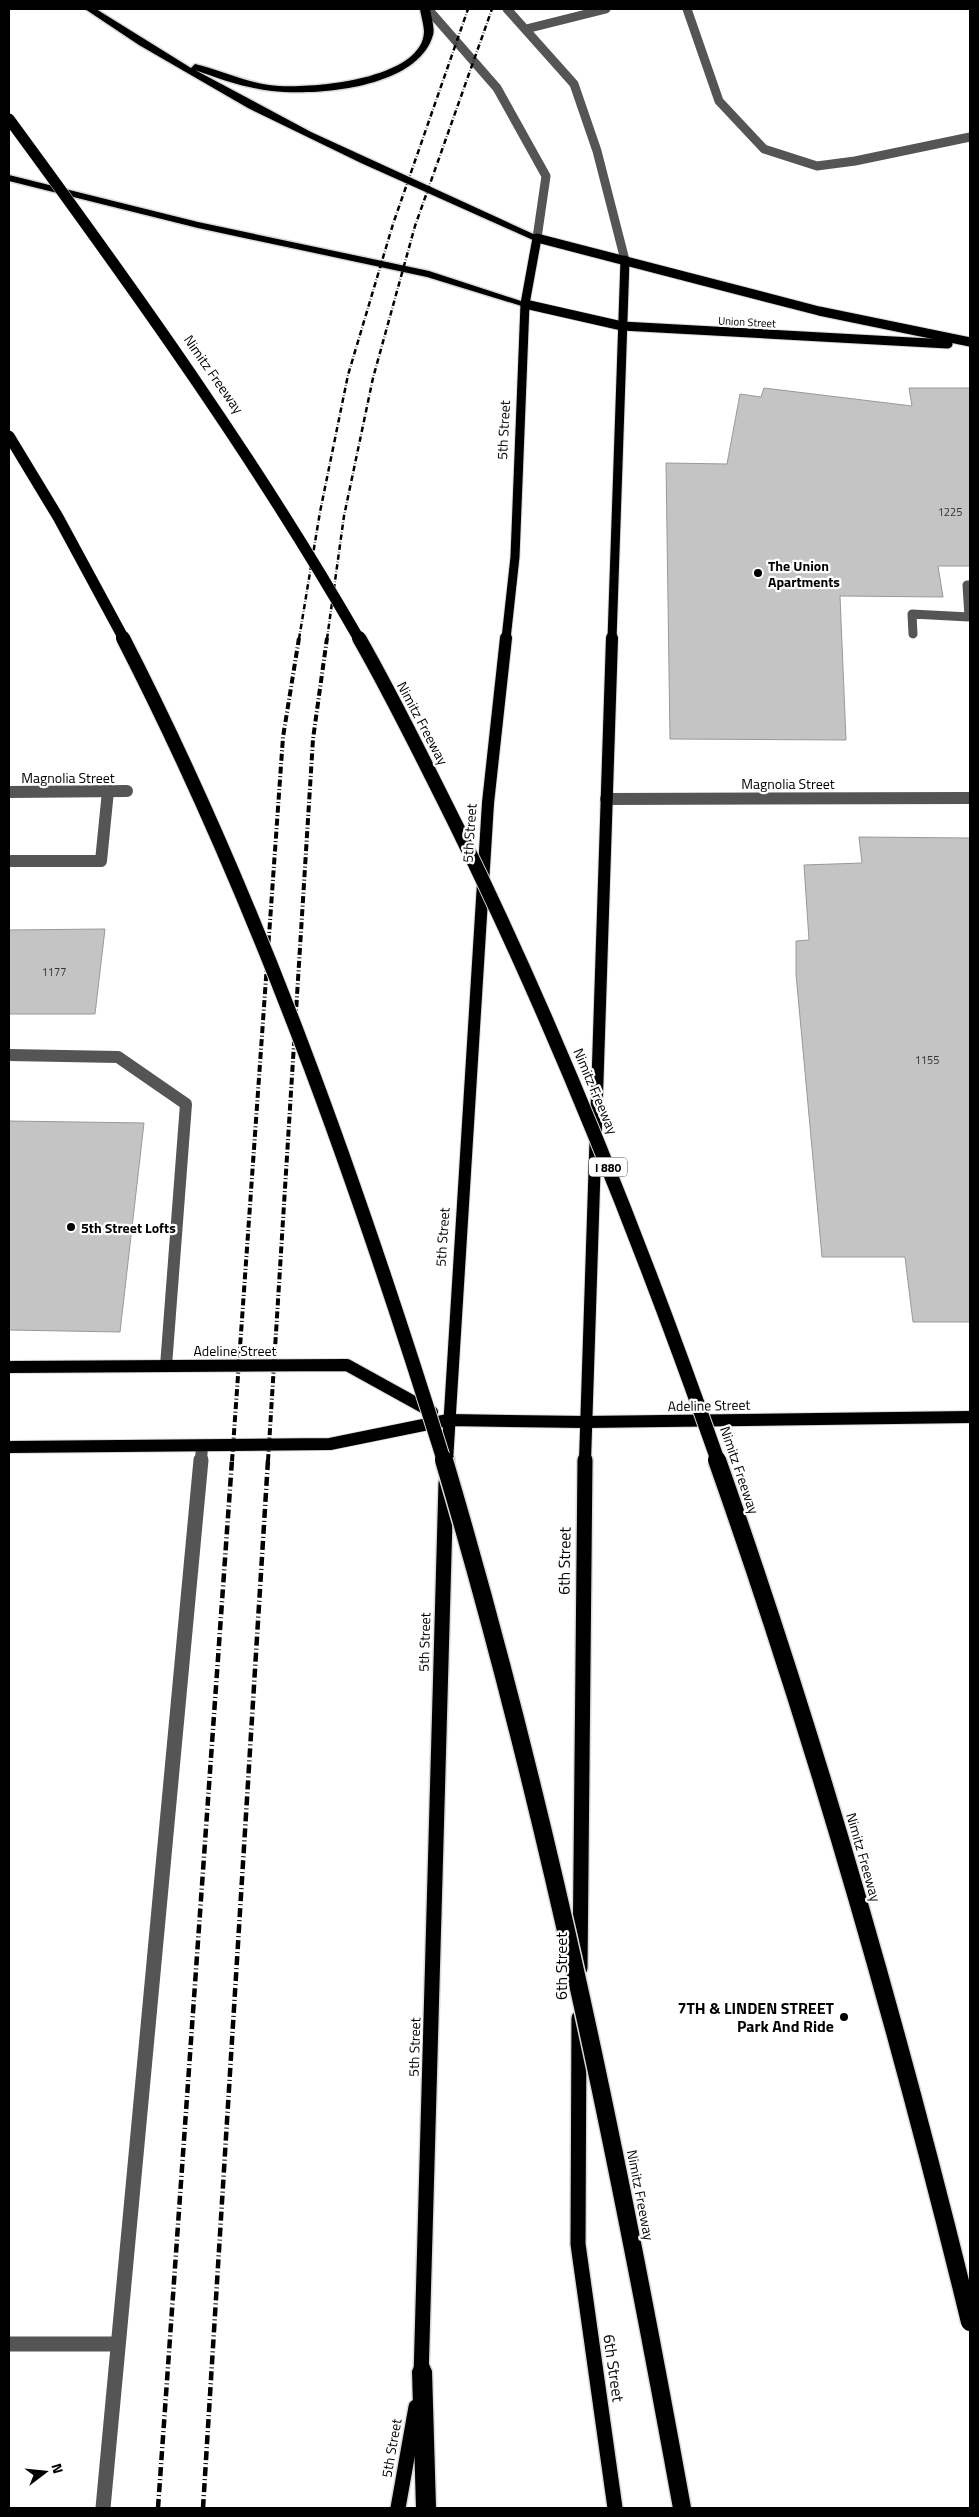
<svg xmlns="http://www.w3.org/2000/svg" width="979" height="2517" viewBox="0 0 979 2517" font-family="'Titillium Web',sans-serif">
	<rect width="100%" height="100%" fill="#fff"/>
	<!-- building -->
	<g fill="#c4c4c4" stroke="#999">
		<path d="M 764,388 L 912,406 L 909,388 L 970,388 L 970,566 L 938,566 L 943,597 L 840,596 L 846,740 L 670,739 L 666,463 L 727,464 L 740,394 L 761,397 Z"/>
		<path d="M 859,837 L 970,838 L 970,1322 L 913,1322 L 905,1257 L 822,1257 L 796,974 L 796,941 L 809,940 L 804,865 L 862,863 Z"/>
		<path d="M 105,929 L 95,1014 L 9,1014 L 9,930 Z"/>
		<path d="M 9,1121 L 144,1123 L 120,1332 L 9,1330 Z"/>
	</g>
	<g fill="none" stroke-linecap="round" stroke-linejoin="round">
		<defs>
			<g id="major-far2">
				<path d="M 525,304 L 622,326 L 948,344"/>
				<path d="M 506,639 L 515,557 L 525,304 L 537,238 L 819,311 L 970,342"/>
				<path d="M 612,639 L 625,260"/>
			</g>
			<g id="major-far1">
				<path d="M 9,1367 L 347,1365 L 432,1412"/>
				<path d="M 9,1447 L 330,1444 L 448,1420 L 585,1422 L 970,1417"/>
				<path d="M 447,1461 L 488,803 L 506,638"/>
				<path d="M 585,1461 L 612,638"/>
			</g>
			<g id="major">
				<path d="M 447,1463 L 447,1460"/>
				<path d="M 580,1968 L 585,1460"/>
				<path d="M 579,2018 L 578,2244 L 615,2508"/>
				<path d="M 421,2378 L 446,1483"/>
				<path d="M 398,2508 L 416,2407"/>
			</g>
			<g id="highway">
				<path d="M 85,9 L 96,9 L 191,68 L 195,64 C 220,70 243,81 269,85 C 304,90 422,81 424,32 C 424,25 421,16 420,9 L 430,9 C 431,16 435,28 433,35 C 418,88 318,96 272,91 C 245,88 220,79 195,70 L 311,132 L 542,238 L 541,240 L 533,240 L 361,163 L 248,108 L 139,45 Z"/>
				<path d="M 9,175 L 198,222 L 429,271 L 530,304 L 525,307 L 427,277 L 198,228 L 9,181 Z"/>
				<path d="M 422,2361 L 429,2364 L 432,2371 L 436,2508 L 416,2508 L 412,2371 L 415,2364 Z"/>
			</g>
		</defs>
		<!-- major-far2 casing -->
		<use href="#major-far2" stroke="#dbdbdb" stroke-width="11"/>
		<!-- major-far1 casing -->
		<use href="#major-far1" stroke="#dbdbdb" stroke-width="14"/>
		<!-- major casing -->
		<use href="#major" stroke="#dbdbdb" stroke-width="18"/>
		<!-- highway casing -->
		<use href="#highway" stroke="#dbdbdb" stroke-width="3"/>
		<!-- minor-far2 -->
		<g stroke="#555" stroke-width="9">
			<path d="M 428,9 L 497,88 L 546,176 L 537,238"/>
			<path d="M 507,9 L 574,84 L 597,151 L 625,260"/>
			<path d="M 687,9 L 719,101 L 764,149 L 817,166 L 855,161 L 970,137"/>
			<path d="M 526,29 L 606,9"/>
			<path d="M 913,634 L 912,614 L 969,617 L 967,585 L 970,585"/>
		</g>
		<!-- minor-far1 -->
		<g stroke="#555" stroke-width="12">
			<path d="M 9,792 L 127,791"/>
			<path d="M 606,799 L 970,798"/>
			<path d="M 9,861 L 101,861 L 108,791"/>
			<path d="M 9,1055 L 118,1057 L 186,1104 L 166,1366"/>
			<path d="M 201,1461 L 202,1446"/>
		</g>
		<!-- minor -->
		<g stroke="#555" stroke-width="15">
			<path d="M 9,2344 L 117,2344"/>
			<path d="M 103,2508 L 201,1460"/>
		</g>
		<!-- major-far2 -->
		<use href="#major-far2" stroke="#000" stroke-width="9"/>
		<!-- major-far1 -->
		<use href="#major-far1" stroke="#000" stroke-width="12"/>
		<!-- major -->
		<use href="#major" stroke="#000" stroke-width="15"/>
		<!-- highway -->
		<use href="#highway" fill="#000" fill-rule="evenodd"/>
		<!-- rail-far2 -->
		<g stroke="#000" stroke-width="2.5" stroke-dasharray="5.5 2 0.5 2" stroke-linecap="butt">
			<path d="M 299,639 L 320,512 L 348,375 L 393,224 L 468,9"/>
			<path d="M 327,639 L 344,516 L 373,378 L 415,226 L 492,9"/>
		</g>
		<!-- rail-far1 -->
		<g stroke="#000" stroke-width="4" stroke-dasharray="7 2.5 1 2.5" stroke-linecap="butt">
			<path d="M 232,1461 L 283,737 L 299,638"/>
			<path d="M 268,1461 L 313,739 L 327,638"/>
		</g>
		<!-- rail -->
		<g stroke="#000" stroke-width="4.5" stroke-dasharray="9 3 1 3" stroke-linecap="butt">
			<path d="M 158,2508 L 232,1460"/>
			<path d="M 203,2508 L 268,1460"/>
		</g>
		<defs>
			<g id="highway-bridge-far2">
				<path d="M 9,119 C 133,288 255,458 359,639"/>
				<path d="M 9,436 L 58,517 L 124,639"/>
			</g>
			<g id="highway-bridge-far1">
				<path d="M 123,638 C 258,901 356,1179 444,1461"/>
				<path d="M 359,638 C 394,699 425,763 457,827 C 558,1032 642,1245 718,1461"/>
			</g>
			<g id="highway-bridge">
				<path d="M 444,1460 C 546,1804 618,2155 682,2508"/>
				<path d="M 717,1460 C 817,1743 899,2031 970,2322"/>
			</g>
		</defs>
		<!-- highway-bridge-far2 casing -->
		<use href="#highway-bridge-far2" stroke="#dbdbdb" stroke-width="12" stroke-linecap="butt"/>
		<!-- highway-bridge-far1 casing -->
		<use href="#highway-bridge-far1" stroke="#dbdbdb" stroke-width="16" stroke-linecap="butt"/>
		<!-- highway-bridge casing -->
		<use href="#highway-bridge" stroke="#dbdbdb" stroke-width="21" stroke-linecap="butt"/>
		<!-- highway-bridge-far2 -->
		<use href="#highway-bridge-far2" stroke="#000" stroke-width="11"/>
		<!-- highway-bridge-far1 -->
		<use href="#highway-bridge-far1" stroke="#000" stroke-width="14"/>
		<!-- highway-bridge -->
		<use href="#highway-bridge" stroke="#000" stroke-width="18"/>
	</g>
	<!-- markers -->
	<g fill="#000" stroke="#fff" stroke-width="2">
		<circle cx="758" cy="573" r="5"/>
		<circle cx="71" cy="1227" r="5"/>
		<circle cx="844" cy="2017" r="5"/>
	</g>
	<g text-anchor="middle" dominant-baseline="central" stroke-width="4.5" stroke-linejoin="round" paint-order="stroke">
		<!-- far-street labels -->
		<g font-size="11" fill="#000" stroke="#fff">
			<text transform="translate(747 322) rotate(3)">Union Street</text>
		</g>
		<!-- number labels -->
		<g font-size="11" fill="#313131">
			<text x="950" y="512">1225</text>
			<text x="54" y="972">1177</text>
			<text x="927" y="1060">1155</text>
		</g>
		<!-- shield labels -->
		<rect fill="#fff" stroke="#4c4c4c" stroke-width="1" x="589" y="1157.5" width="38" height="19" rx="4"/>
		<g font-size="12" font-weight="bold" fill="#000">
			<text x="608" y="1167">I 880</text>
		</g>
		<!-- street labels -->
		<g font-size="14" fill="#000" stroke="#fff">
			<text transform="translate(214 374) rotate(55)">Nimitz Freeway</text>
			<text transform="translate(503 430) rotate(-87)">5th Street</text>
			<text transform="translate(423 723) rotate(62)">Nimitz Freeway</text>
			<text x="68" y="777">Magnolia Street</text>
			<text x="788" y="783">Magnolia Street</text>
			<text transform="translate(469 833) rotate(-86)">5th Street</text>
			<text transform="translate(596 1091) rotate(67)">Nimitz Freeway</text>
			<text transform="translate(442 1237) rotate(-86)">5th Street</text>
			<text x="235" y="1350">Adeline Street</text>
			<text transform="translate(709 1405) rotate(-1)">Adeline Street</text>
			<text transform="translate(740 1470) rotate(71)">Nimitz Freeway</text>
			<text transform="translate(424 1642) rotate(-88)">5th Street</text>
			<text transform="translate(864 1857) rotate(74)">Nimitz Freeway</text>
			<text transform="translate(414 2047) rotate(-88)">5th Street</text>
			<text transform="translate(641 2195) rotate(79)">Nimitz Freeway</text>
			<text transform="translate(391 2448) rotate(-80)">5th Street</text>
		</g>
		<!-- poi labels -->
		<g font-size="14" font-weight="bold" fill="#000" stroke="#fff" text-anchor="start">
			<text x="768" y="565">The Union<tspan x="768" dy="16">Apartments</tspan></text>
			<text x="81" y="1227">5th Street Lofts</text>
		</g>
		<!-- near-street labels -->
		<g font-size="16" fill="#000" stroke="#fff">
			<text transform="translate(564 1561) rotate(-89)">6th Street</text>
			<text transform="translate(561 1966) rotate(-90)">6th Street</text>
			<text transform="translate(614 2368) rotate(82)">6th Street</text>
		</g>
		<!-- near-poi labels -->
		<g font-size="16" font-weight="bold" fill="#000" stroke="#fff" text-anchor="end">
			<text x="834" y="2008">7TH &amp; LINDEN STREET<tspan x="834" dy="18">Park And Ride</tspan></text>
		</g>
	</g>
	<!-- border -->
	<rect width="979" height="2517" fill="none" stroke="#000000" stroke-width="20"/>
	<!-- north arrow -->
	<g transform="translate(45 2472) rotate(74)" stroke="#ffffff" stroke-width="4" paint-order="stroke">
	<path d="M0-4L9 19L0 12L-9 19Z" fill="#000000"/>
	<text y="-8" font-size="14" font-weight="bold" text-anchor="middle" fill="#000000">N</text>
	</g>
</svg>
